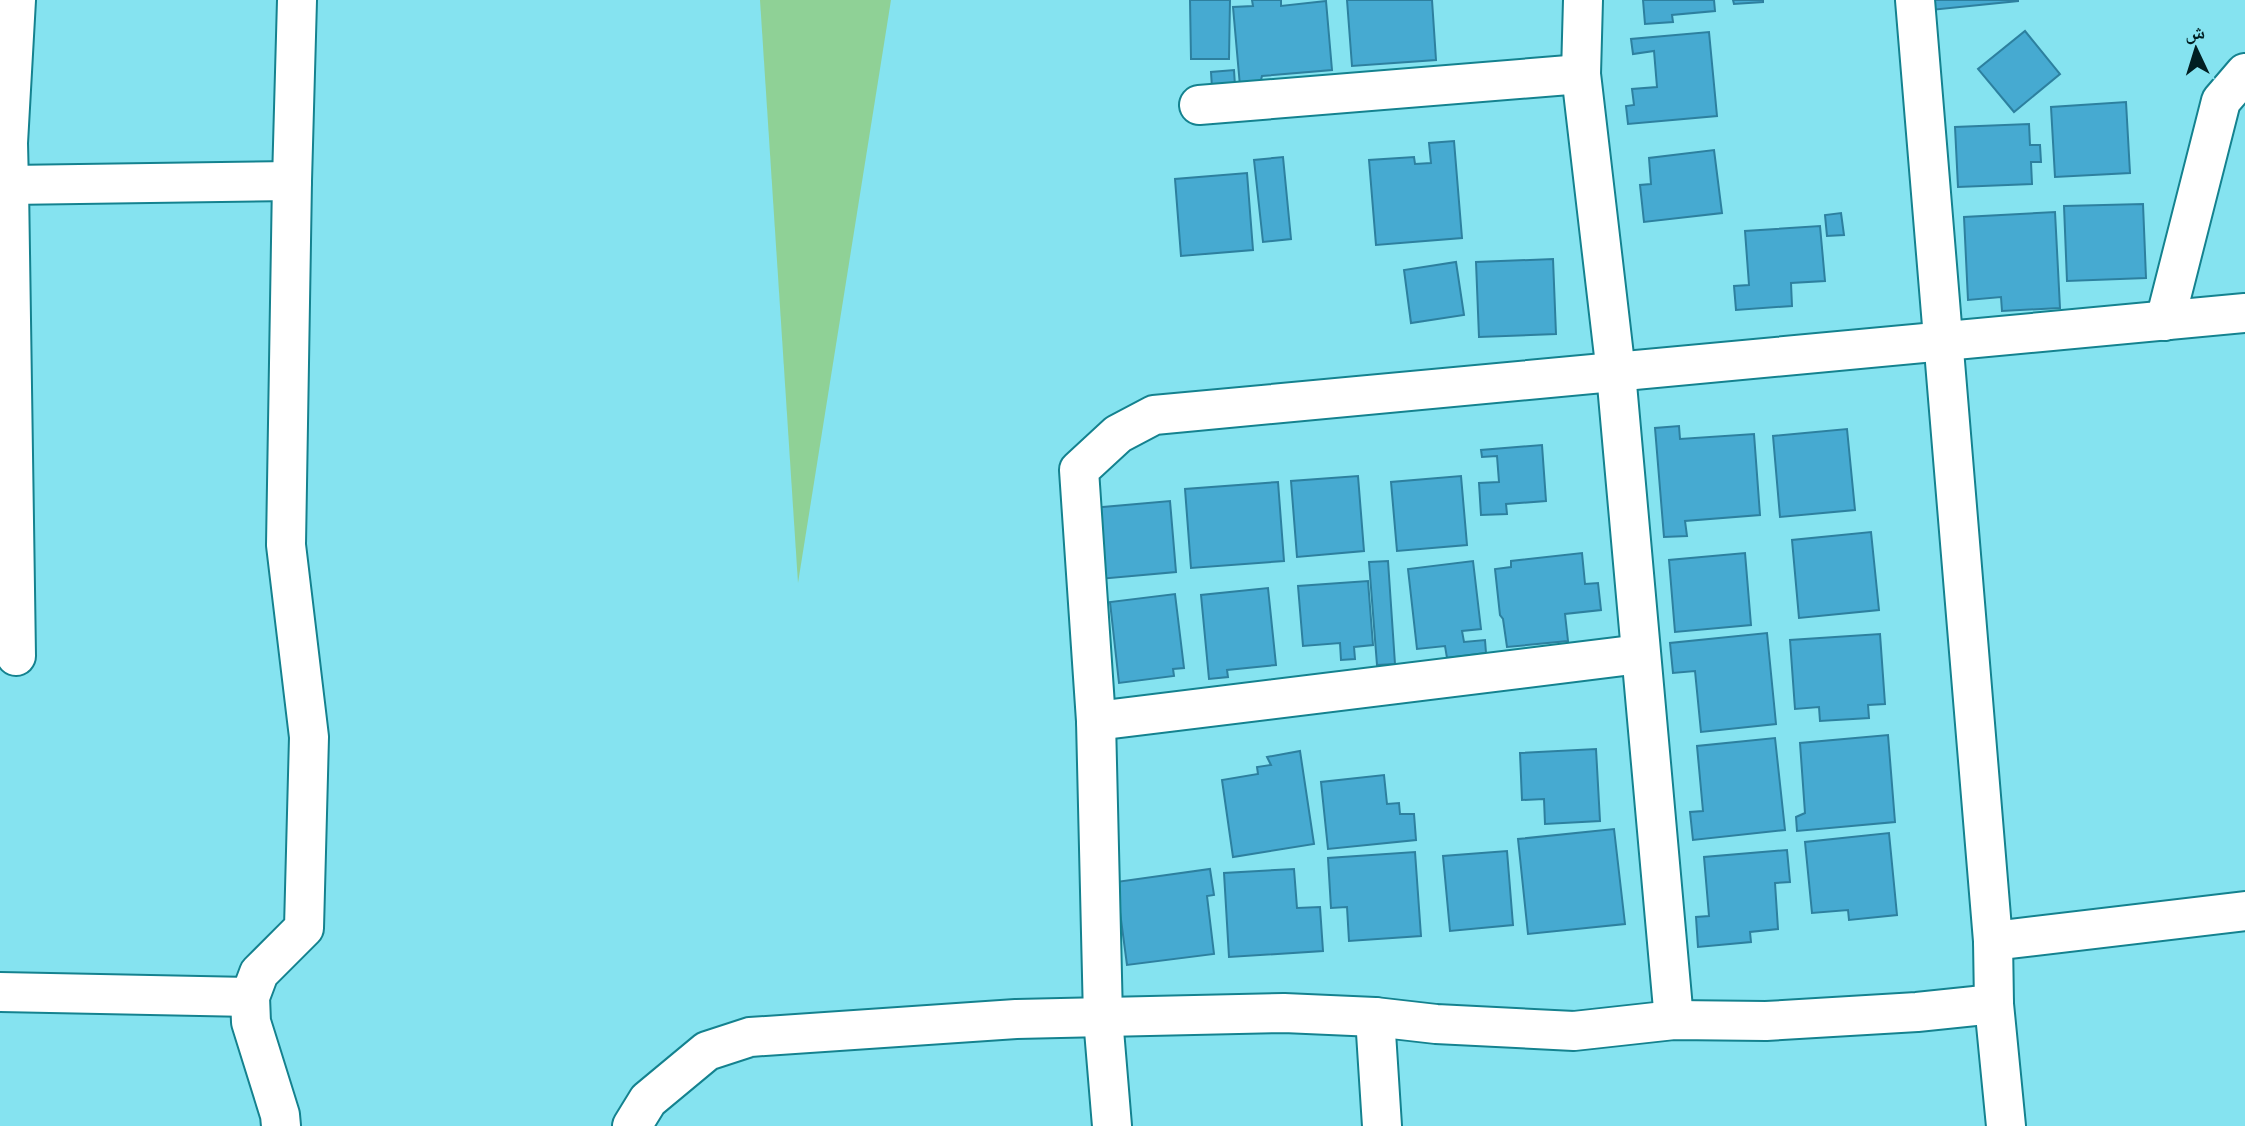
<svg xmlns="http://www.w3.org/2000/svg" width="2245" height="1126" viewBox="0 0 2245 1126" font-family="Roboto,'Noto Naskh Arabic',sans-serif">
	<rect width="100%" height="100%" fill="#85e3f0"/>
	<!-- green -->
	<path fill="#8fd196" d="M 760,0 L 891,0 L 798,583 Z"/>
	<!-- building -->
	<g fill="#46aad1" stroke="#2d809f" stroke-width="2">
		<path d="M 1190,0 L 1230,0 L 1229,59 L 1191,59 Z"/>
		<path d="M 1252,0 L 1281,0 L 1281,6 L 1326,1 L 1332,70 L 1262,76 L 1260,84 L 1240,86 L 1233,7 L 1253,6 Z"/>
		<path d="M 1347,0 L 1432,0 L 1436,60 L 1352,66 Z"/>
		<path d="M 1643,0 L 1714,0 L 1715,11 L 1672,15 L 1673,22 L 1645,24 Z"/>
		<path d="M 1733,0 L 1763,0 L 1763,2 L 1734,4 Z"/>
		<path d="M 1930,0 L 2018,0 L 2018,1 L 1931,10 Z"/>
		<path d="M 2025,31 L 2060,74 L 2014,112 L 1978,69 Z"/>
		<path d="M 1709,32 L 1717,116 L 1628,124 L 1626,106 L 1634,105 L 1632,89 L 1657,87 L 1654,51 L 1633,54 L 1631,39 Z"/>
		<path d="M 1234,70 L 1235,86 L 1212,88 L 1211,72 Z"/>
		<path d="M 2126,102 L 2130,173 L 2055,177 L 2051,107 Z"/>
		<path d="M 2029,124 L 2030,145 L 2040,145 L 2041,162 L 2031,162 L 2032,184 L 1958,187 L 1955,127 Z"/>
		<path d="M 1454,141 L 1462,238 L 1376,245 L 1369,160 L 1414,157 L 1415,164 L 1431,163 L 1429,143 Z"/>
		<path d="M 1714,150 L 1722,213 L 1644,222 L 1640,185 L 1651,184 L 1649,158 Z"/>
		<path d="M 1283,157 L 1291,239 L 1263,242 L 1254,160 Z"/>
		<path d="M 1247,173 L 1253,250 L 1181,256 L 1175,179 Z"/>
		<path d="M 2143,204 L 2146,278 L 2067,281 L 2064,206 Z"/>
		<path d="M 2055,212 L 2060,308 L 2002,311 L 2001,297 L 1968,300 L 1964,217 Z"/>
		<path d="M 1841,213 L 1844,235 L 1827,236 L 1825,215 Z"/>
		<path d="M 1820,226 L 1825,281 L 1791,283 L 1792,306 L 1736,310 L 1734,286 L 1749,285 L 1745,231 Z"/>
		<path d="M 1553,259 L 1556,334 L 1479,337 L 1476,262 Z"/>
		<path d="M 1456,262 L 1464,315 L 1411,323 L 1404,270 Z"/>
		<path d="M 1679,426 L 1680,439 L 1754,434 L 1760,515 L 1685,521 L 1687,536 L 1664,537 L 1655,428 Z"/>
		<path d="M 1847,429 L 1855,510 L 1780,517 L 1773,436 Z"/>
		<path d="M 1542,445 L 1546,501 L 1506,504 L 1507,514 L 1481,515 L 1479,483 L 1499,482 L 1497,456 L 1482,457 L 1481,450 Z"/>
		<path d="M 1358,476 L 1364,551 L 1297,557 L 1291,481 Z"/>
		<path d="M 1461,476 L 1467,545 L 1397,551 L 1391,482 Z"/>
		<path d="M 1278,482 L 1284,561 L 1191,568 L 1185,489 Z"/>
		<path d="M 1170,501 L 1176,572 L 1099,579 L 1092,508 Z"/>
		<path d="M 1871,532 L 1879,610 L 1799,618 L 1792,540 Z"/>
		<path d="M 1582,553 L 1585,584 L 1598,583 L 1601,610 L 1565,614 L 1568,641 L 1507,647 L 1503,619 L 1500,615 L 1495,569 L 1511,567 L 1511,561 Z"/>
		<path d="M 1745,553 L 1751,625 L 1675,632 L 1669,560 Z"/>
		<path d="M 1388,561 L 1395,664 L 1377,665 L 1369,562 Z"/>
		<path d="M 1473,561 L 1481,629 L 1462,631 L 1464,642 L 1485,640 L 1486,653 L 1447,658 L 1445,646 L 1417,649 L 1408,569 Z"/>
		<path d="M 1368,581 L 1373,645 L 1354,647 L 1355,659 L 1341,660 L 1340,643 L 1303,646 L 1298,586 Z"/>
		<path d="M 1268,588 L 1276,665 L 1227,670 L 1228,677 L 1209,679 L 1201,595 Z"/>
		<path d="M 1175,594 L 1184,668 L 1173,669 L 1174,676 L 1119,683 L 1110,602 Z"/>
		<path d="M 1767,633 L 1776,724 L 1701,732 L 1695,671 L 1673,673 L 1670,643 Z"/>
		<path d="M 1880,634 L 1885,704 L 1868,705 L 1869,718 L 1820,721 L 1819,707 L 1795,709 L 1790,640 Z"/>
		<path d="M 1888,735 L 1895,822 L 1797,831 L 1796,817 L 1805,813 L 1800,743 Z"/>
		<path d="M 1775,738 L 1785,830 L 1693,840 L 1690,812 L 1703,811 L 1697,746 Z"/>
		<path d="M 1596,749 L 1600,821 L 1545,824 L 1544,799 L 1522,800 L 1520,753 Z"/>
		<path d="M 1300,751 L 1314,844 L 1233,857 L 1222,780 L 1258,774 L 1257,767 L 1271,765 L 1267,757 Z"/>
		<path d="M 1384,775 L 1387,804 L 1399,803 L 1400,814 L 1414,814 L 1416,840 L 1328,849 L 1321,782 Z"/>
		<path d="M 1614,829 L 1625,924 L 1528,934 L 1518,839 Z"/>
		<path d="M 1889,833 L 1897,915 L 1849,920 L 1848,910 L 1812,913 L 1805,842 Z"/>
		<path d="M 1787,850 L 1790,882 L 1775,883 L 1778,929 L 1750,932 L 1751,942 L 1698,947 L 1696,917 L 1709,916 L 1704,857 Z"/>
		<path d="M 1507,851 L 1513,925 L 1450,931 L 1443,856 Z"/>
		<path d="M 1415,852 L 1421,936 L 1349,941 L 1347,907 L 1331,908 L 1328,858 Z"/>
		<path d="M 1210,869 L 1214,895 L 1207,896 L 1214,954 L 1127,965 L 1116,882 Z"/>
		<path d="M 1294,869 L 1297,908 L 1320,907 L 1323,951 L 1229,957 L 1224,873 Z"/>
	</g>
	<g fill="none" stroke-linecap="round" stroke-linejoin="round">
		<defs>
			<g id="street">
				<path d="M 1583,0 L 1581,74 L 1616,373 L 1674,1020"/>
				<path d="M 1915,0 L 1993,941 L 1994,1004 L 2006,1126"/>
				<path d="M 1199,105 L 1581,74"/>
				<path d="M 0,185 L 9,185 L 8,143 L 16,0"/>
				<path d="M 2165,321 L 2221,101 L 2245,73"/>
				<path d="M 16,656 L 9,185 L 292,181"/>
				<path d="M 1096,721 L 1640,654"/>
				<path d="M 1993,941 L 2245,911"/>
				<path d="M 0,992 L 250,997"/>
				<path d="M 1375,1017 L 1382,1126"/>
				<path d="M 281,1126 L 280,1115 L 251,1022 L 250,997 L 259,973 L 304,928 L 309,737 L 286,545 L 292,181 L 297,0"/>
				<path d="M 632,1126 L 648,1100 L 707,1051 L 750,1037 L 1016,1019 L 1284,1013 L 1375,1017 L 1436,1024 L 1574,1031 L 1674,1020 L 1766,1021 L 1917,1012 L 1994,1004"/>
				<path d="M 1112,1126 L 1103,1018 L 1096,721 L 1079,470 L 1118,434 L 1154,415 L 2245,313"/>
			</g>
		</defs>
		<!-- street casing -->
		<use href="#street" stroke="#14828f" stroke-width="42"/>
		<!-- street -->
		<use href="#street" stroke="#fff" stroke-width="38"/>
	</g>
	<!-- north arrow -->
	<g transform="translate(2196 49) rotate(356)" stroke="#85e3f0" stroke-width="5" paint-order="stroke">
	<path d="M0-5L12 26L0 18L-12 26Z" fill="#011f22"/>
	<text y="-10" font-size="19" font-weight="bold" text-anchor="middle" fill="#011f22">ش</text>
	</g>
</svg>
